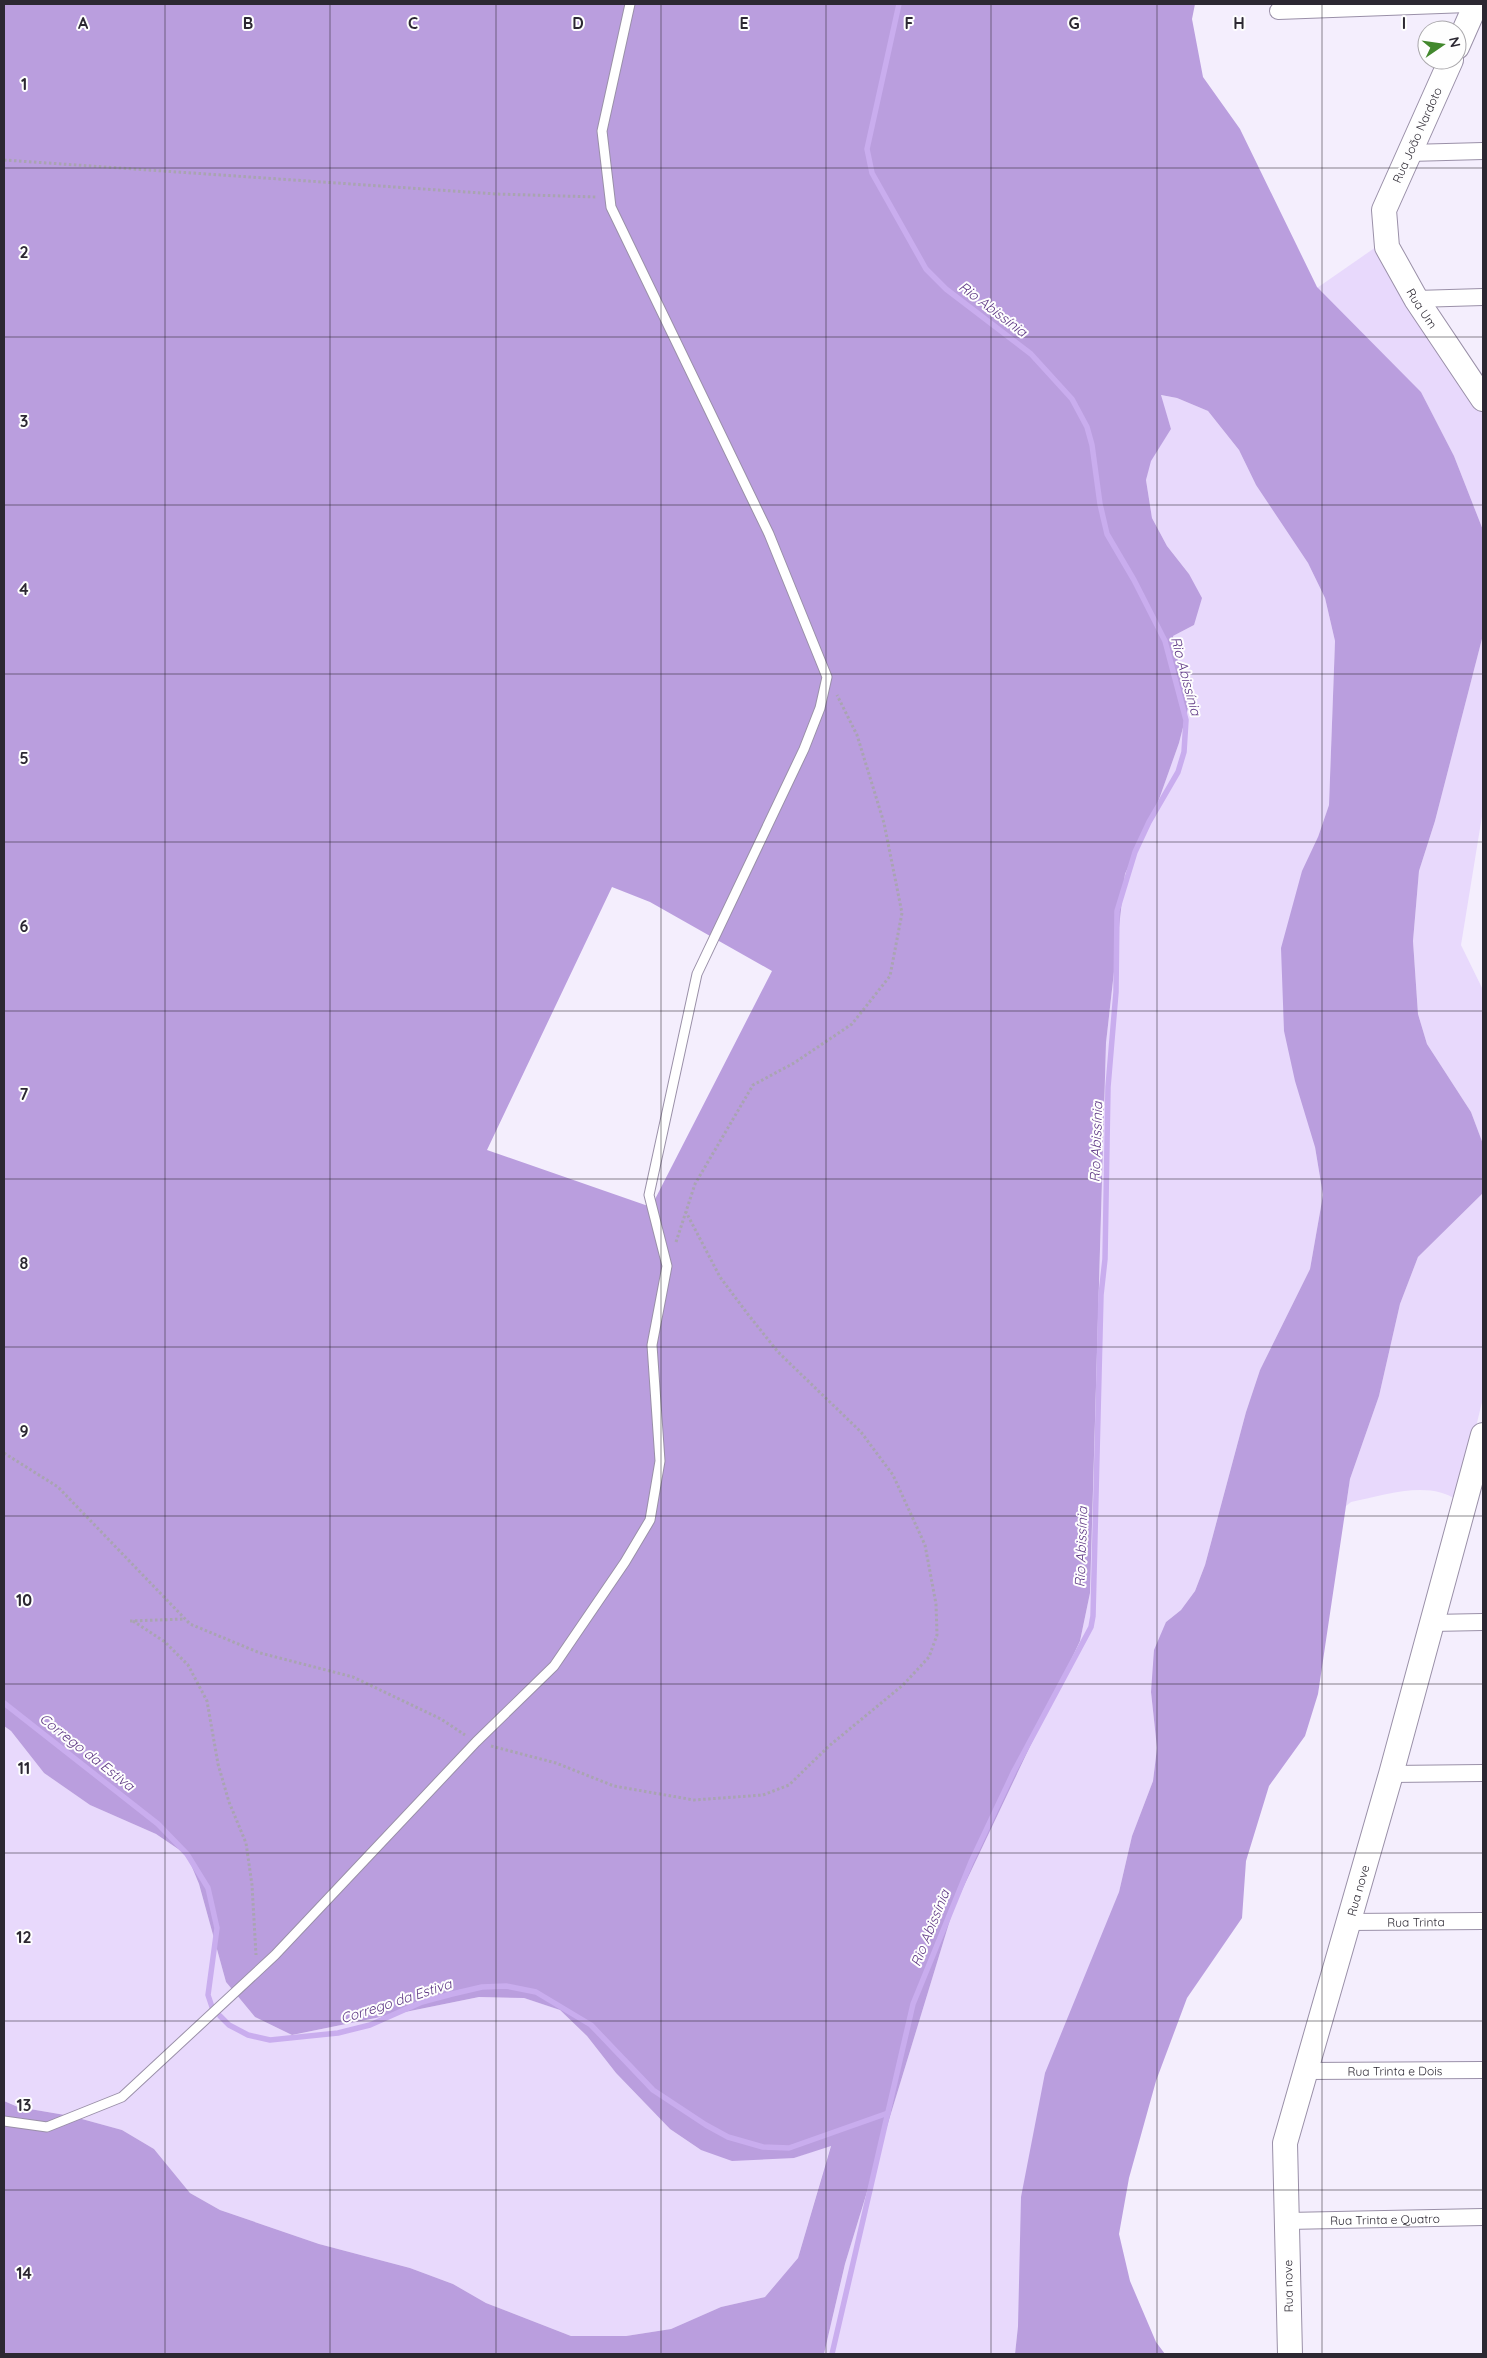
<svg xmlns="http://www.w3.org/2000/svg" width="1487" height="2358" viewBox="0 0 1487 2358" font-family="Quicksand,sans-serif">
	<rect width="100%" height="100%" fill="#f4eefd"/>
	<!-- green -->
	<g fill="#e8d9fc">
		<path d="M 1376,247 L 1483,414 L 1483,530 L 1454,456 L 1421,392 L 1317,288 Z"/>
		<path d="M 1160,395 L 1177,398 L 1208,411 L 1239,450 L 1256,485 L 1308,563 L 1325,598 L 1335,641 L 1329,805 L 1318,837 L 1315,1147 L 1323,1195 L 1310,1269 L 1260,1370 L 1246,1412 L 1205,1565 L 1195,1591 L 1181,1610 L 1166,1622 L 1151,1692 L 1157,1748 L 1153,1781 L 1132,1836 L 1018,2326 L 1015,2354 L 824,2354 L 845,2264 L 954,1907 L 1080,1641 L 1090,1593 L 1106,1043 L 1125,874 L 1157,805 L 1179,743 L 1188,708 L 1173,636 L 1194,625 L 1189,574 L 1167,546 L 1152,518 L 1146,480 L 1150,461 L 1171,429 Z"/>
		<path d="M 1483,635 L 1483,810 L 1461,945 L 1483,990 L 1483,1144 L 1471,1112 L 1427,1044 L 1418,1014 L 1413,941 L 1419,871 L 1435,821 Z"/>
		<path d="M 1483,1193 L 1483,1398 L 1458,1501 C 1429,1479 1383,1496 1351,1502 L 1346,1506 L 1350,1479 L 1379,1396 L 1400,1304 L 1418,1257 Z"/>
		<path d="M 4,1726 L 11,1731 L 44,1773 L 90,1805 L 156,1834 L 187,1855 L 199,1884 L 226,1982 L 255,2017 L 292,2035 L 479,1997 L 524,1998 L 560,2010 L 587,2036 L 616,2073 L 670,2129 L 701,2150 L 794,2158 L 831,2145 L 798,2258 L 765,2297 L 721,2307 L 671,2329 L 626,2336 L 571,2336 L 486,2303 L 453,2284 L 410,2268 L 319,2244 L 220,2210 L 190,2193 L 154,2149 L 122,2130 L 71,2116 L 18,2107 L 4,2101 Z"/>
	</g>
	<!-- forest -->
	<path fill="#ba9ede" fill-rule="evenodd" d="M 4,4 L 1195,4 L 1192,19 L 1203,77 L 1240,129 L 1317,287 L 1421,392 L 1454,456 L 1483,530 L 1483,635 L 1435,821 L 1419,871 L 1413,941 L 1418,1014 L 1427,1044 L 1471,1112 L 1483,1144 L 1483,1193 L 1418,1257 L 1400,1304 L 1379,1396 L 1350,1479 L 1318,1694 L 1305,1736 L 1269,1786 L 1246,1861 L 1242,1918 L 1187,1998 L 1156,2081 L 1129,2178 L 1119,2234 L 1130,2281 L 1156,2342 L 1165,2354 L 1015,2354 L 1018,2326 L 1021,2197 L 1045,2073 L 1119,1892 L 1132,1836 L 1153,1781 L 1157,1748 L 1151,1692 L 1154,1650 L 1166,1622 L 1181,1610 L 1195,1591 L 1205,1565 L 1246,1412 L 1260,1370 L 1310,1269 L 1323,1195 L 1315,1147 L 1295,1081 L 1284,1031 L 1281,948 L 1302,871 L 1318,837 L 1329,805 L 1335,641 L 1325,598 L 1308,563 L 1256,485 L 1239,450 L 1208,411 L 1177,398 L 1161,395 L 1171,429 L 1151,461 L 1146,480 L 1152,518 L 1167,546 L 1189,574 L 1202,598 L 1194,625 L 1173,636 L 1188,708 L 1179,743 L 1157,805 L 1125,874 L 1106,1043 L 1090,1593 L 1080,1641 L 954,1907 L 845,2264 L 824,2354 L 4,2354 L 4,2101 L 18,2107 L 71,2116 L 122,2130 L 154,2149 L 190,2193 L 220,2210 L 319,2244 L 410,2268 L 453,2284 L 486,2303 L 571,2336 L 626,2336 L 671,2329 L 721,2307 L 765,2297 L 798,2258 L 831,2146 L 794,2158 L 732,2161 L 701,2150 L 670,2129 L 616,2073 L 587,2036 L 560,2010 L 524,1998 L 479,1997 L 292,2035 L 255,2017 L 226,1982 L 199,1884 L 187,1855 L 156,1834 L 90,1805 L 44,1773 L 11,1731 L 4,1726 ZM 612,887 L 650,902 L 772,971 L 651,1207 L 487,1150 Z"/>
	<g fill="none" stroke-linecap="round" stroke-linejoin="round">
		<!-- stream -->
		<g stroke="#c9adee" stroke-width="5.5">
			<path d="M 4,1703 L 158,1824 L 187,1854 L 208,1888 L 217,1928 L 208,1995 L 213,2010"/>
			<path d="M 220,2016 L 229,2025 L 248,2035 L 270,2040 L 338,2033 L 370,2025 L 422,2002 L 452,1994 L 482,1987 L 506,1986 L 536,1992 L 591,2025 L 653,2090 L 706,2125 L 728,2137 L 763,2147 L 789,2148 L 888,2113"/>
			<path d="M 832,2354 L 913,2004 L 971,1862 L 1014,1771 L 1091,1627 L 1093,1616 L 1101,1295 L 1105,1259 L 1108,1087 L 1116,992 L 1117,911 L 1135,852 L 1149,822 L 1178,772 L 1184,752 L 1186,720 L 1165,641 L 1134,580 L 1107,534 L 1100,504 L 1092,445 L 1087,427 L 1072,399 L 1031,354 L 946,289 L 926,269 L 872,173 L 867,149 L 899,4"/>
		</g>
		<defs>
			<path id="lane" d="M 4,2121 L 47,2127 L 122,2097 L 275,1955 L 476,1742 L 554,1666 L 625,1562 L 650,1520 L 660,1461 L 652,1345 L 667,1266 L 649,1195 L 697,974 L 804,749 L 820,708 L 827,677 L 769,534 L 611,207 L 602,131 L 630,4"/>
			<g id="street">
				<path d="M 1278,11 L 1468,4"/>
				<path d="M 1409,153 L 1483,151"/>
				<path d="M 1416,299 L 1483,297"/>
				<path d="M 1431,1623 L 1483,1622"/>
				<path d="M 1391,1774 L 1483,1773"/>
				<path id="s1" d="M 1348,1922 L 1483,1921"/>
				<path id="s2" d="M 1306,2071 L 1483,2070"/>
				<path id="s3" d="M 1287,2221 L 1483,2217"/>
			</g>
			<g id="secondary">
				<path d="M 1457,47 L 1476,4"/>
				<path id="s4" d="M 1451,60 L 1384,210 L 1387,247 L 1416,299 L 1483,399"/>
				<path id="s5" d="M 1290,2354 L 1285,2143 L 1391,1774 L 1483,1435"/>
			</g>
		</defs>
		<!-- lane casing -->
		<use href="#lane" stroke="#9a90a8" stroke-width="11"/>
		<!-- street casing -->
		<use href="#street" stroke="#9a90a8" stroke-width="18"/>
		<!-- secondary casing -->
		<use href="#secondary" stroke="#9a90a8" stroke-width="26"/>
		<!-- path -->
		<g stroke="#a9a4b1" stroke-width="3" stroke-dasharray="2.5 2.5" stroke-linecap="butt">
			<path d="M 4,160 L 496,194 L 597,197"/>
			<path d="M 676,1242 L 695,1184 L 753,1085 L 794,1063 L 852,1024 L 890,976 L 902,913 L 884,823 L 857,735 L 837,695"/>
			<path d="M 4,1453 L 58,1487 L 190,1624 L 260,1653 L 353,1677 L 441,1719 L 465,1735"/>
			<path d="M 130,1621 L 185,1619"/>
			<path d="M 133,1621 L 165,1642 L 188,1665 L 207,1701 L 218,1764 L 229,1802 L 246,1843 L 252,1885 L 256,1955"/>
			<path d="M 491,1746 L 556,1763 L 614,1786 L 694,1800 L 763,1795 L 789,1785 L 829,1746 L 903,1685 L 929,1657 L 937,1635 L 936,1604 L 925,1545 L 893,1475 L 861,1432 L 778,1352 L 747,1313 L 720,1277 L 686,1212"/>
		</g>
		<!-- lane -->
		<use href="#lane" stroke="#fff" stroke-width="9"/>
		<!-- street -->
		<use href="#street" stroke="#fff" stroke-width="16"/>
		<!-- secondary -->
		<use href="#secondary" stroke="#fff" stroke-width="24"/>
	</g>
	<!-- grid -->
	<path fill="none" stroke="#2c2832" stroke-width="1" stroke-opacity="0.55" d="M 165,4 L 165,2354M 330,4 L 330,2354M 496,4 L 496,2354M 661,4 L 661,2354M 826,4 L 826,2354M 991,4 L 991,2354M 1157,4 L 1157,2354M 1322,4 L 1322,2354M 4,168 L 1483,168M 4,337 L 1483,337M 4,505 L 1483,505M 4,674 L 1483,674M 4,842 L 1483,842M 4,1011 L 1483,1011M 4,1179 L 1483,1179M 4,1347 L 1483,1347M 4,1516 L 1483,1516M 4,1684 L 1483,1684M 4,1853 L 1483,1853M 4,2021 L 1483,2021M 4,2190 L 1483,2190"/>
	<g text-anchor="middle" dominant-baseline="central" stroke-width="4" stroke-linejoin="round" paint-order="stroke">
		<!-- street labels -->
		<g font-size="12" fill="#2c2832" stroke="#fefefe">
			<text transform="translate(1417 135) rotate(-66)">Rua João Nardoto</text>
			<text stroke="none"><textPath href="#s4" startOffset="272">Rua Um</textPath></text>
			<text stroke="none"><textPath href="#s5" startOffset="474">Rua nove</textPath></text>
			<text stroke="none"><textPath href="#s1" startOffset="68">Rua Trinta</textPath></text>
			<text stroke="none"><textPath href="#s2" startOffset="89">Rua Trinta e Dois</textPath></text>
			<text stroke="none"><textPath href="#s3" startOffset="98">Rua Trinta e Quatro</textPath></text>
			<text transform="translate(1288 2286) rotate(-91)">Rua nove</text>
		</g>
		<!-- water labels -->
		<g font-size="14" font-style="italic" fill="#5f3985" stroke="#fefefe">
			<text transform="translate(993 309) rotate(37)">Rio Abissínia</text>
			<text transform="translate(1186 676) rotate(75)">Rio Abissínia</text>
			<text transform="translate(1096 1142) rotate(-88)">Rio Abissínia</text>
			<text transform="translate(1081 1547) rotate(-88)">Rio Abissínia</text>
			<text transform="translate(87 1752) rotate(38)">Corrego da Estiva</text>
			<text transform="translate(930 1928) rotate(-68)">Rio Abissínia</text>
			<text transform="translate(396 2001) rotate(-18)">Corrego da Estiva</text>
		</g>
	</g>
	<g font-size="16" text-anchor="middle" font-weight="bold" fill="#2c2832" stroke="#fefefe" stroke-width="4" stroke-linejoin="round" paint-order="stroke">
		<text x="83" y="29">A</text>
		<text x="248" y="29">B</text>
		<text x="413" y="29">C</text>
		<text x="578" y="29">D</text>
		<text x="744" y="29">E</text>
		<text x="909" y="29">F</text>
		<text x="1074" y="29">G</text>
		<text x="1239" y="29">H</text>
		<text x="1404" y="29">I</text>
		<text x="24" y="90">1</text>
		<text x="24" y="258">2</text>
		<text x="24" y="427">3</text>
		<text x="24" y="595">4</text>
		<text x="24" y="764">5</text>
		<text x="24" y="932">6</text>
		<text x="24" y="1100">7</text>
		<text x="24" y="1269">8</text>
		<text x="24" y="1437">9</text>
		<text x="24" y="1606">10</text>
		<text x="24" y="1774">11</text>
		<text x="24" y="1943">12</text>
		<text x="24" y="2111">13</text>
		<text x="24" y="2279">14</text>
	</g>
	<!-- border -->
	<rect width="1487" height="2358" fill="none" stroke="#2c2832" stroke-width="10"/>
	<!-- north arrow -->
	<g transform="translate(1442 45) rotate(77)"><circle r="24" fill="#fefefe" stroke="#aaa8ac"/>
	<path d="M0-4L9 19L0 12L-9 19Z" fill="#42882d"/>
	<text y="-8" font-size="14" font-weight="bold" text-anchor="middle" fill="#2c2832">N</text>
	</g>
</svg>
